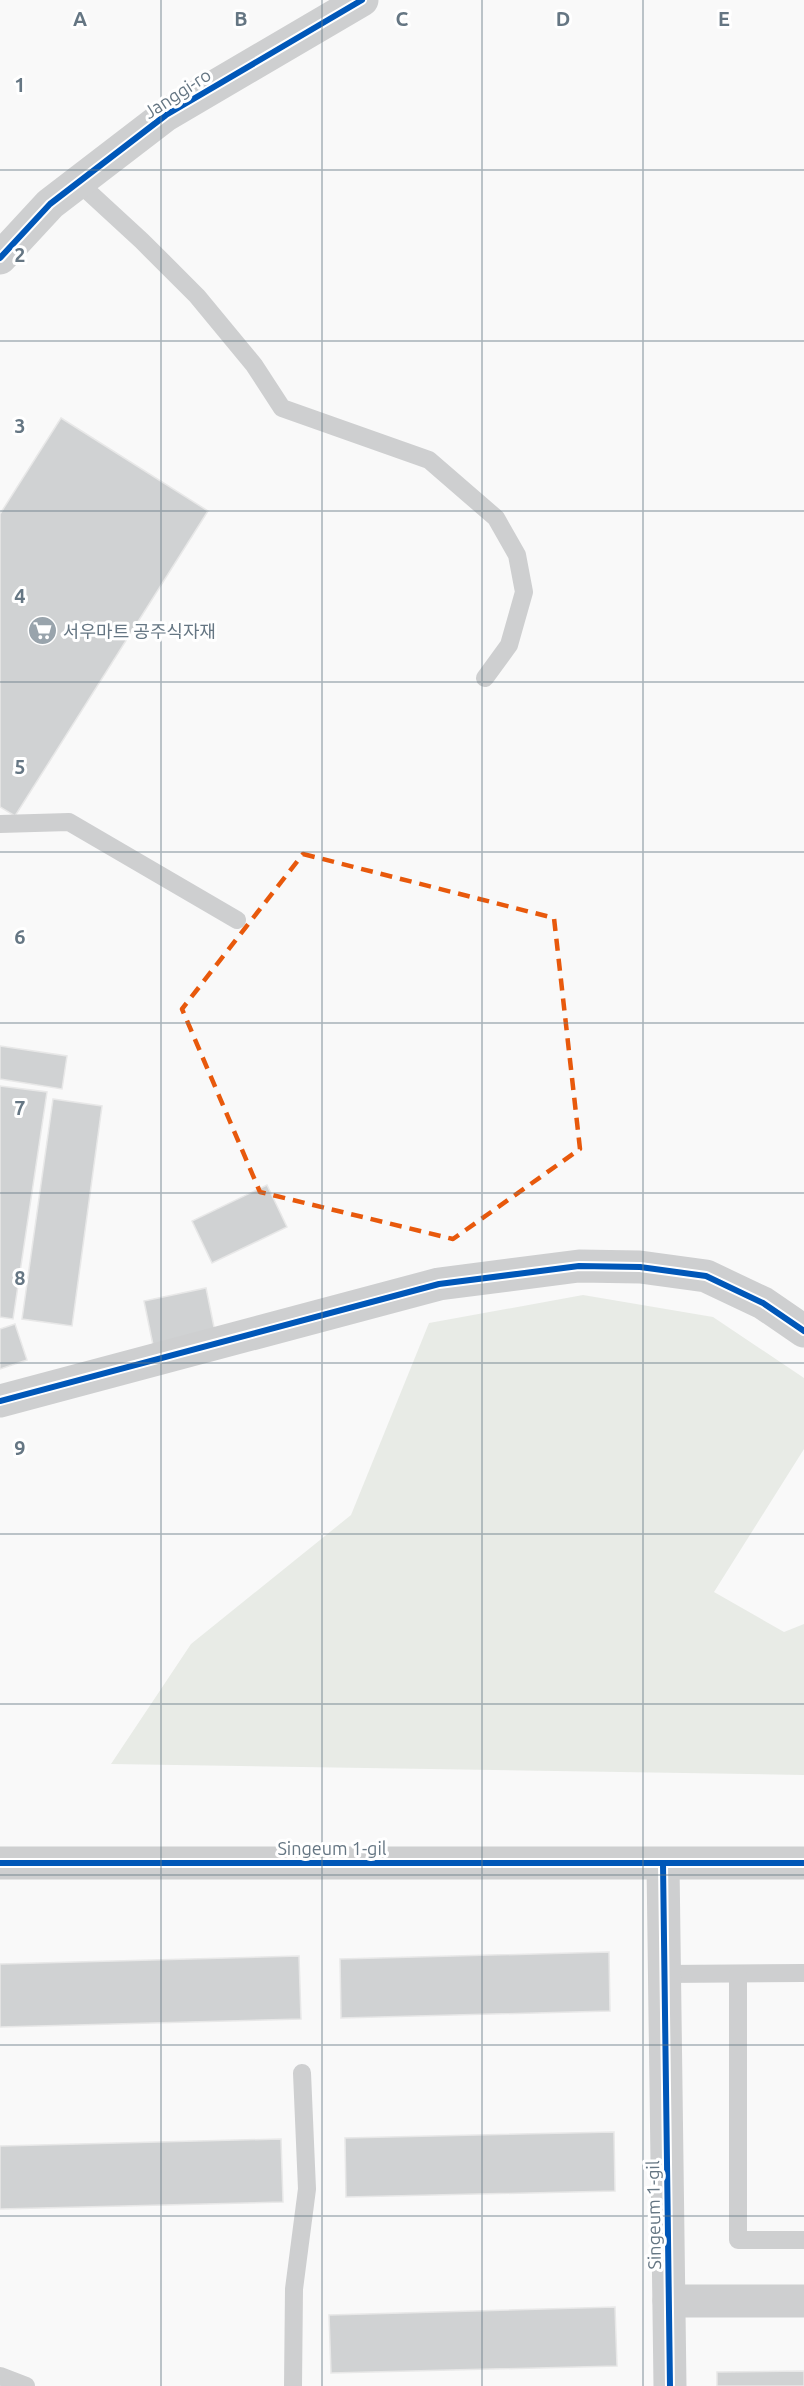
<svg xmlns="http://www.w3.org/2000/svg" width="804" height="2386" viewBox="0 0 804 2386" font-family="Ubuntu,'Noto Sans KR',sans-serif">
	<rect width="100%" height="100%" fill="#f9f9f9"/>
	<!-- green -->
	<path fill="#e8ebe6" d="M 583,1295 L 713,1317 L 804,1378 L 804,1449 L 714,1592 L 784,1632 L 804,1624 L 804,1775 L 111,1764 L 191,1644 L 351,1515 L 429,1323 Z"/>
	<!-- building -->
	<g fill="#d0d2d3" stroke="#e8e8e8" stroke-width="1.5">
		<path d="M 61,418 L 208,511 L 15,816 L 0,807 L 0,514 Z"/>
		<path d="M 0,1046 L 67,1056 L 62,1089 L 0,1079 Z"/>
		<path d="M 0,1086 L 47,1092 L 13,1319 L 0,1317 Z"/>
		<path d="M 53,1099 L 102,1106 L 72,1326 L 22,1319 Z"/>
		<path d="M 267,1185 L 287,1227 L 212,1263 L 192,1221 Z"/>
		<path d="M 206,1288 L 215,1332 L 153,1345 L 144,1301 Z"/>
		<path d="M 15,1324 L 27,1360 L 0,1369 L 0,1329 Z"/>
		<path d="M 609,1952 L 610,2011 L 341,2018 L 340,1959 Z"/>
		<path d="M 299,1956 L 301,2019 L 0,2027 L 0,1964 Z"/>
		<path d="M 614,2132 L 615,2191 L 346,2197 L 345,2138 Z"/>
		<path d="M 281,2139 L 283,2202 L 0,2209 L 0,2146 Z"/>
		<path d="M 615,2307 L 617,2366 L 331,2373 L 329,2315 Z"/>
		<path d="M 804,2371 L 804,2386 L 717,2386 L 717,2372 Z"/>
	</g>
	<g fill="none" stroke-linecap="round" stroke-linejoin="round">
		<!-- service -->
		<g stroke="#cecfd0" stroke-width="18">
			<path d="M 79,183 L 142,241 L 197,296 L 254,365 L 282,408 L 429,460 L 496,518 L 517,555 L 524,592 L 509,645 L 485,678"/>
			<path d="M 0,824 L 69,822 L 237,920"/>
			<path d="M 665,1974 L 804,1973"/>
			<path d="M 738,1974 L 738,2240 L 804,2240"/>
			<path d="M 0,2376 L 26,2386"/>
			<path d="M 293,2386 L 294,2289 L 307,2189 L 302,2073"/>
		</g>
		<!-- minor -->
		<g stroke="#cecfd0" stroke-width="33">
			<path d="M 0,1401 L 439,1284 L 579,1266 L 640,1267 L 706,1276 L 763,1303 L 804,1331"/>
			<path d="M 0,1863 L 804,1863"/>
			<path d="M 663,1864 L 670,2386"/>
			<path d="M 669,2301 L 804,2301"/>
		</g>
		<!-- tertiary -->
		<path stroke="#cecfd0" stroke-width="33" d="M 0,258 L 50,204 L 166,115 L 362,0"/>
		<defs>
			<g id="cycleway">
				<path d="M 0,258 L 50,204 L 166,115 L 362,0"/>
				<path d="M 0,1401 L 439,1284 L 579,1266 L 640,1267 L 706,1276 L 763,1303 L 804,1331"/>
				<path d="M 0,1863 L 804,1863"/>
				<path d="M 663,1864 L 670,2386"/>
			</g>
		</defs>
		<!-- cycleway casing -->
		<use href="#cycleway" stroke="#fff" stroke-width="10"/>
		<!-- cycleway -->
		<use href="#cycleway" stroke="#0057b8" stroke-width="6"/>
	</g>
	<!-- marked area -->
	<path fill="none" stroke="#e8590c" stroke-width="4.5" stroke-dasharray="12 8" stroke-linejoin="round" d="M 303,854 L 554,918 L 580,1149 L 453,1239 L 260,1192 L 182,1009 Z"/>
	<!-- grid -->
	<path fill="none" stroke="#657683" stroke-width="1.5" stroke-opacity="0.55" d="M 161,0 L 161,2386M 322,0 L 322,2386M 482,0 L 482,2386M 643,0 L 643,2386M 0,170 L 804,170M 0,341 L 804,341M 0,511 L 804,511M 0,682 L 804,682M 0,852 L 804,852M 0,1023 L 804,1023M 0,1193 L 804,1193M 0,1363 L 804,1363M 0,1534 L 804,1534M 0,1704 L 804,1704M 0,1875 L 804,1875M 0,2045 L 804,2045M 0,2216 L 804,2216"/>
	<!-- icons -->
	<defs>
		<symbol id="supermarket-disc" viewBox="-11 -11 22 22"><circle r="9.5" fill="#99a4ac" stroke="#fff"/><path d="M-6-5.5h2.5l.6 2H6L4.5 2H-2.5L-4.4-4H-6ZM-1.5 3.2a1.3 1.3 0 1 0 .1 0ZM3 3.2a1.3 1.3 0 1 0 .1 0Z" fill="#fff"/></symbol>
	</defs>
	<g fill-rule="evenodd">
		<use href="#supermarket-disc" x="26" y="614" width="33" height="33"/>
	</g>
	<g text-anchor="middle" dominant-baseline="central" stroke-width="6" stroke-linejoin="round" paint-order="stroke">
		<!-- street labels -->
		<g font-size="18" fill="#657683" stroke="#fff">
			<text transform="translate(177 93) rotate(-33)">Janggi-ro</text>
			<text x="332" y="1848">Singeum 1-gil</text>
			<text transform="translate(653 2215) rotate(-91)">Singeum 1-gil</text>
		</g>
		<!-- poi labels -->
		<g font-size="18" fill="#657683" stroke="#fff" text-anchor="start">
			<text x="63" y="631">서우마트 공주식자재</text>
		</g>
	</g>
	<g font-size="20" text-anchor="middle" font-weight="bold" fill="#657683" stroke="#fff" stroke-width="6" stroke-linejoin="round" paint-order="stroke">
		<text x="80" y="26">A</text>
		<text x="241" y="26">B</text>
		<text x="402" y="26">C</text>
		<text x="563" y="26">D</text>
		<text x="724" y="26">E</text>
		<text x="20" y="92">1</text>
		<text x="20" y="262">2</text>
		<text x="20" y="433">3</text>
		<text x="20" y="603">4</text>
		<text x="20" y="774">5</text>
		<text x="20" y="944">6</text>
		<text x="20" y="1115">7</text>
		<text x="20" y="1285">8</text>
		<text x="20" y="1455">9</text>
	</g>
</svg>
